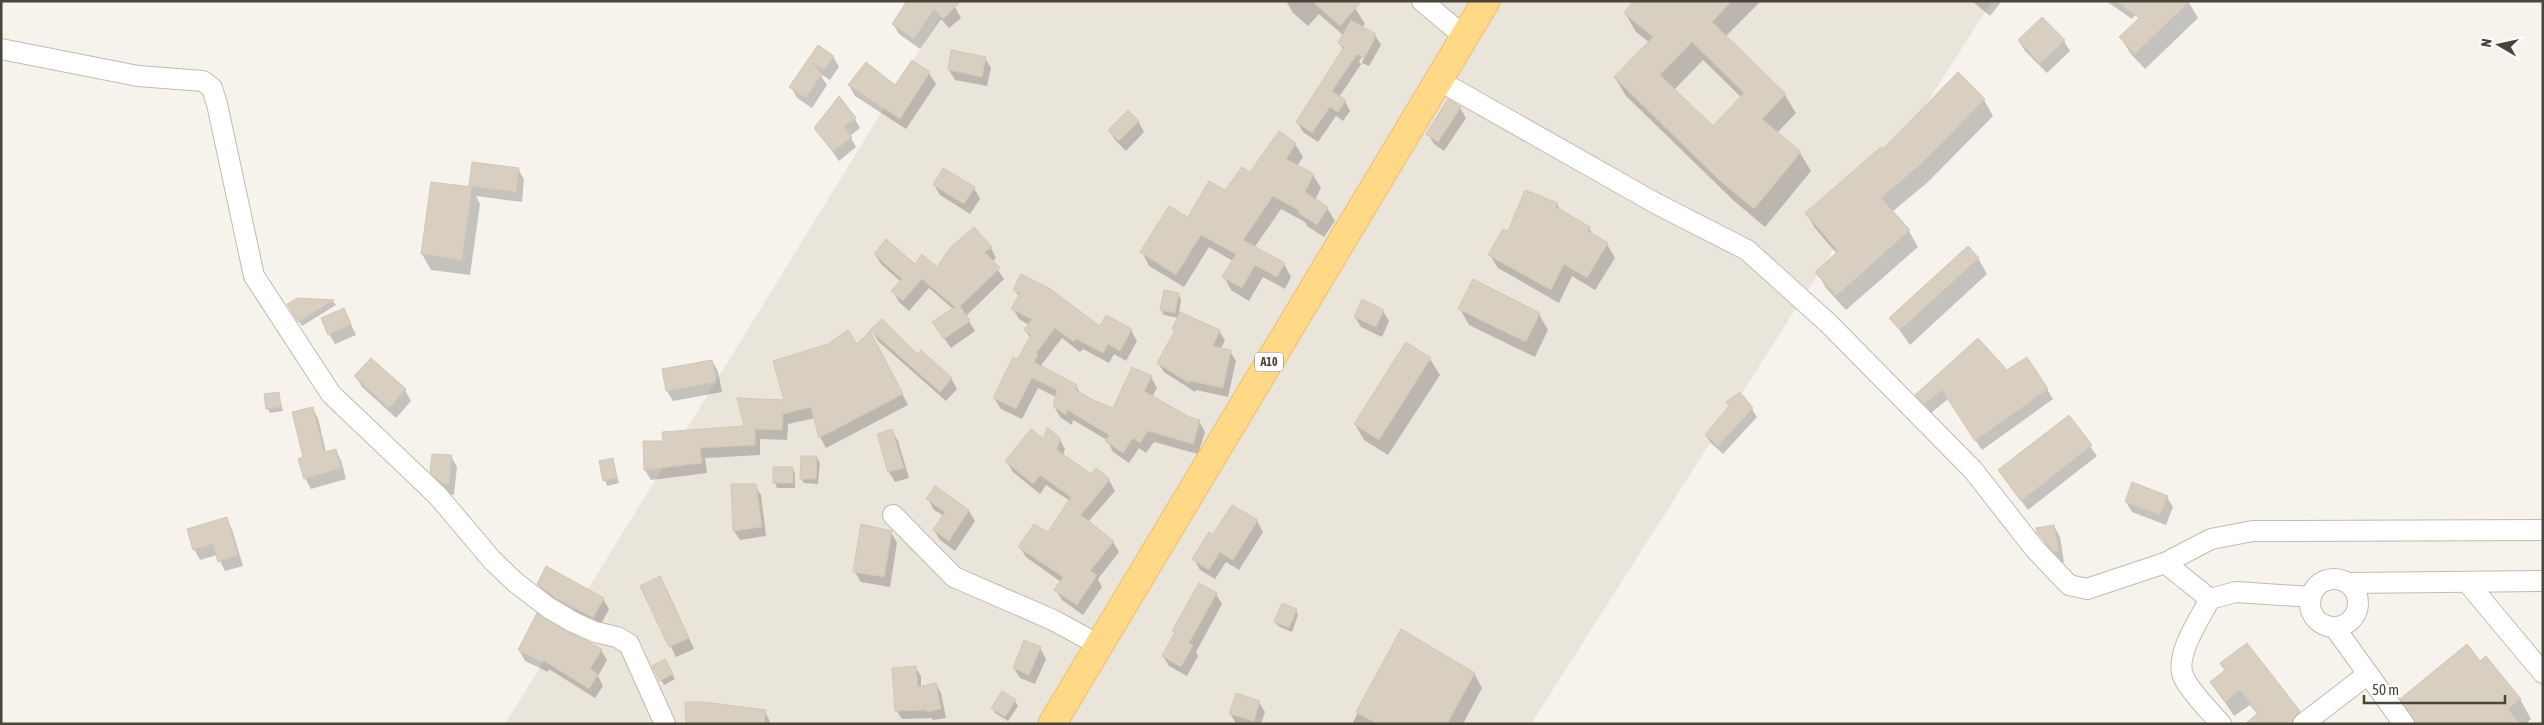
<svg xmlns="http://www.w3.org/2000/svg" width="2544" height="725" viewBox="0 0 2544 725" font-family="'Asap Condensed',sans-serif">
	<rect width="100%" height="100%" fill="#f6f3ec"/>
	<!-- residential -->
	<path fill="#eae5da" d="M 950,1 L 1992,1 L 1531,724 L 505,724 Z"/>
	<!-- shadow -->
	<g fill="#0003" fill-rule="evenodd">
		<path d="M 909,1 L 955,7 L 961,18 L 949,28 L 941,19 L 920,49 L 899,34 L 893,24 Z"/>
		<path d="M 1286,1 L 1347,1 L 1355,8 L 1365,24 L 1362,27 L 1375,35 L 1381,45 L 1369,66 L 1362,63 L 1339,97 L 1345,101 L 1350,111 L 1343,121 L 1336,116 L 1318,142 L 1303,132 L 1297,122 L 1343,50 L 1340,43 L 1344,36 L 1319,14 L 1308,26 L 1293,13 ZM 1372,38 L 1375,38 L 1361,64 L 1359,62 Z"/>
		<path d="M 1635,1 L 1761,1 L 1725,37 L 1785,95 L 1796,113 L 1777,133 L 1800,153 L 1811,171 L 1765,227 L 1733,200 L 1626,96 L 1615,78 L 1649,42 L 1636,32 L 1625,13 ZM 1703,60 L 1742,98 L 1713,128 L 1674,90 Z"/>
		<path d="M 1972,1 L 2002,1 L 1990,16 Z"/>
		<path d="M 2106,1 L 2145,1 L 2132,19 Z"/>
		<path d="M 2188,1 L 2198,18 L 2145,69 L 2130,53 L 2121,37 Z"/>
		<path d="M 2019,41 L 2064,41 L 2070,51 L 2047,73 L 2025,51 Z"/>
		<path d="M 818,46 L 833,56 L 839,67 L 830,80 L 819,73 L 827,85 L 812,108 L 797,98 L 791,87 Z"/>
		<path d="M 985,58 L 991,68 L 987,86 L 955,80 L 949,70 Z"/>
		<path d="M 912,62 L 929,73 L 936,84 L 906,129 L 855,96 L 849,85 L 896,87 Z"/>
		<path d="M 1984,100 L 1993,116 L 1928,182 L 1892,212 L 1909,231 L 1918,247 L 1846,310 L 1826,288 L 1817,272 L 1837,254 L 1815,228 L 1806,213 L 1883,151 Z"/>
		<path d="M 1460,108 L 1466,118 L 1444,151 L 1434,144 L 1428,134 Z"/>
		<path d="M 855,119 L 860,128 L 850,136 L 856,147 L 839,161 L 816,128 Z"/>
		<path d="M 1138,121 L 1144,132 L 1126,151 L 1116,141 L 1109,131 Z"/>
		<path d="M 1279,132 L 1295,144 L 1303,157 L 1297,166 L 1313,175 L 1321,188 L 1315,200 L 1327,208 L 1335,221 L 1324,237 L 1307,226 L 1305,222 L 1281,209 L 1254,248 L 1284,264 L 1291,277 L 1285,289 L 1263,277 L 1249,301 L 1231,290 L 1224,277 L 1233,261 L 1209,247 L 1184,287 L 1149,266 L 1142,252 L 1250,174 Z"/>
		<path d="M 518,169 L 524,179 L 522,202 L 476,196 L 480,204 L 470,275 L 431,270 L 422,254 L 471,188 L 470,186 Z"/>
		<path d="M 934,185 L 974,188 L 980,199 L 970,214 L 940,195 Z"/>
		<path d="M 1557,204 L 1561,211 L 1589,228 L 1594,236 L 1607,244 L 1615,258 L 1595,290 L 1572,276 L 1559,303 L 1498,268 L 1490,255 Z"/>
		<path d="M 991,248 L 996,258 L 992,262 L 1004,279 L 966,316 L 975,331 L 951,348 L 940,333 L 953,309 L 929,288 L 909,311 L 899,302 L 893,291 L 901,282 L 881,264 L 875,254 L 915,265 L 937,269 Z"/>
		<path d="M 1978,258 L 1987,274 L 1910,345 L 1891,318 Z"/>
		<path d="M 1015,290 L 1100,328 L 1131,330 L 1137,341 L 1126,361 L 1114,354 L 1109,363 L 1083,349 L 1080,352 L 1062,338 L 1042,364 L 1042,368 L 1076,386 L 1081,394 L 1092,401 L 1114,409 L 1151,377 L 1157,388 L 1152,397 L 1188,418 L 1199,421 L 1205,432 L 1198,454 L 1154,442 L 1146,453 L 1139,448 L 1129,463 L 1113,452 L 1107,440 L 1073,420 L 1072,425 L 1060,417 L 1054,406 L 1056,397 L 1038,388 L 1022,419 L 1001,409 L 994,398 L 1031,339 L 1025,330 L 1029,325 L 1019,319 L 1013,309 L 1019,297 Z"/>
		<path d="M 1178,294 L 1181,299 L 1179,313 L 1219,331 L 1225,340 L 1221,349 L 1230,351 L 1236,361 L 1228,397 L 1196,390 L 1195,392 L 1164,372 L 1158,363 L 1176,332 L 1174,329 L 1179,318 L 1164,315 L 1161,310 Z"/>
		<path d="M 298,299 L 333,301 L 336,305 L 302,326 L 288,305 Z"/>
		<path d="M 1460,309 L 1539,314 L 1548,330 L 1535,357 L 1469,325 Z"/>
		<path d="M 1383,311 L 1389,321 L 1382,337 L 1361,327 L 1355,317 Z"/>
		<path d="M 349,320 L 356,335 L 335,344 L 329,334 Z"/>
		<path d="M 872,330 L 951,378 L 957,389 L 946,401 L 878,341 Z"/>
		<path d="M 875,342 L 908,405 L 826,448 L 820,437 L 815,418 L 788,424 L 787,440 L 760,439 L 760,455 L 705,458 L 707,473 L 651,480 L 645,470 L 664,442 L 745,427 L 786,402 L 856,346 Z"/>
		<path d="M 1406,343 L 1430,359 L 1440,375 L 1388,455 L 1364,440 L 1355,424 Z"/>
		<path d="M 712,361 L 718,371 L 722,392 L 673,401 L 667,391 Z"/>
		<path d="M 2007,372 L 2047,389 L 2053,399 L 1982,450 L 1948,399 L 1931,413 L 1917,395 Z"/>
		<path d="M 356,377 L 405,390 L 411,401 L 396,418 L 362,387 Z"/>
		<path d="M 278,393 L 283,411 L 270,413 L 267,408 Z"/>
		<path d="M 312,408 L 318,418 L 326,452 L 335,450 L 341,460 L 346,479 L 311,489 L 305,478 L 305,458 Z"/>
		<path d="M 1752,409 L 1757,417 L 1723,454 L 1711,443 L 1706,435 Z"/>
		<path d="M 2069,416 L 2097,456 L 2028,510 L 1999,470 Z"/>
		<path d="M 892,431 L 898,441 L 909,478 L 895,482 L 889,472 L 878,435 Z"/>
		<path d="M 1059,438 L 1065,449 L 1063,456 L 1091,475 L 1109,480 L 1115,491 L 1088,522 L 1113,542 L 1119,552 L 1098,579 L 1102,587 L 1083,615 L 1062,600 L 1056,590 L 1061,582 L 1026,557 L 1020,547 L 1048,534 L 1070,501 L 1046,485 L 1040,494 L 1013,472 L 1006,461 L 1045,441 Z"/>
		<path d="M 451,456 L 457,467 L 454,495 L 450,494 L 438,483 L 431,472 Z"/>
		<path d="M 817,458 L 820,463 L 818,484 L 804,483 L 801,478 Z"/>
		<path d="M 612,460 L 619,483 L 607,486 L 600,462 Z"/>
		<path d="M 792,468 L 795,473 L 795,488 L 777,488 L 775,483 Z"/>
		<path d="M 755,486 L 761,495 L 766,536 L 740,540 L 734,531 Z"/>
		<path d="M 935,488 L 969,511 L 975,521 L 955,551 L 940,540 L 934,530 L 944,516 L 934,510 L 928,499 Z"/>
		<path d="M 2167,497 L 2173,507 L 2166,525 L 2132,512 L 2126,502 Z"/>
		<path d="M 226,519 L 232,529 L 243,566 L 225,571 L 217,555 L 200,560 L 194,549 Z"/>
		<path d="M 1257,521 L 1263,532 L 1239,570 L 1226,562 L 1215,579 L 1200,570 L 1194,559 L 1214,536 Z"/>
		<path d="M 2054,526 L 2060,537 L 2064,562 L 2061,562 L 2045,543 L 2038,532 Z"/>
		<path d="M 891,532 L 897,543 L 890,587 L 861,582 L 855,572 Z"/>
		<path d="M 538,584 L 603,599 L 609,609 L 599,628 L 544,594 Z"/>
		<path d="M 642,587 L 666,588 L 694,649 L 676,657 Z"/>
		<path d="M 1216,594 L 1222,604 L 1196,652 L 1198,656 L 1187,676 L 1169,666 L 1163,656 L 1176,633 L 1174,631 Z"/>
		<path d="M 1296,610 L 1298,615 L 1292,632 L 1278,626 L 1275,622 Z"/>
		<path d="M 1401,631 L 1474,673 L 1482,688 L 1463,724 L 1352,724 Z"/>
		<path d="M 566,633 L 601,650 L 607,660 L 598,676 L 603,686 L 595,698 L 549,669 L 548,672 L 525,661 L 519,650 Z"/>
		<path d="M 1040,648 L 1046,659 L 1035,684 L 1020,678 L 1014,668 Z"/>
		<path d="M 664,660 L 675,679 L 664,685 L 654,666 Z"/>
		<path d="M 2480,662 L 2520,699 L 2531,719 L 2526,724 L 2417,724 Z"/>
		<path d="M 916,668 L 921,676 L 921,687 L 936,684 L 941,693 L 946,718 L 933,720 L 932,718 L 902,719 L 897,711 Z"/>
		<path d="M 2226,671 L 2299,712 L 2306,724 L 2247,724 L 2258,715 L 2250,705 L 2234,716 L 2212,683 Z"/>
		<path d="M 1015,701 L 1018,706 L 1008,721 L 995,713 L 993,708 Z"/>
		<path d="M 1259,702 L 1265,712 L 1261,724 L 1236,724 L 1230,713 Z"/>
		<path d="M 765,711 L 771,724 L 683,724 L 687,723 Z"/>
	</g>
	<!-- building -->
	<g fill="#d8cfc1" stroke="#d3c7b4" fill-rule="evenodd">
		<path d="M 907,1 L 961,1 L 943,19 L 934,9 L 914,39 L 892,24 Z"/>
		<path d="M 1312,1 L 1362,1 L 1340,26 Z"/>
		<path d="M 1633,1 L 1732,1 L 1712,22 L 1786,94 L 1762,119 L 1801,152 L 1754,209 L 1720,181 L 1614,77 L 1653,37 L 1624,13 ZM 1692,42 L 1744,93 L 1713,126 L 1660,75 Z"/>
		<path d="M 2116,1 L 2190,1 L 2135,54 L 2119,37 L 2139,18 Z"/>
		<path d="M 2042,17 L 2065,40 L 2040,64 L 2018,40 Z"/>
		<path d="M 1351,20 L 1376,34 L 1363,58 L 1357,54 L 1332,91 L 1346,100 L 1338,112 L 1330,107 L 1312,133 L 1296,122 L 1344,47 L 1338,43 Z"/>
		<path d="M 818,45 L 834,56 L 824,70 L 813,63 L 822,74 L 806,98 L 789,87 Z"/>
		<path d="M 951,50 L 986,57 L 982,77 L 948,70 Z"/>
		<path d="M 912,60 L 930,72 L 900,119 L 848,85 L 866,62 L 895,85 Z"/>
		<path d="M 1958,72 L 1985,99 L 1919,166 L 1881,198 L 1910,230 L 1836,296 L 1815,272 L 1838,251 L 1805,213 L 1881,147 L 1883,149 Z"/>
		<path d="M 839,96 L 856,118 L 844,127 L 852,137 L 833,152 L 814,128 Z"/>
		<path d="M 1448,99 L 1461,107 L 1438,142 L 1426,134 Z"/>
		<path d="M 1128,110 L 1139,121 L 1119,141 L 1108,130 Z"/>
		<path d="M 1279,131 L 1296,143 L 1286,159 L 1314,174 L 1305,192 L 1328,207 L 1317,225 L 1298,213 L 1300,211 L 1273,196 L 1243,240 L 1285,263 L 1277,277 L 1255,265 L 1242,288 L 1222,277 L 1236,254 L 1201,235 L 1176,275 L 1140,252 L 1169,206 L 1188,217 L 1209,181 L 1225,190 L 1242,167 L 1250,172 Z"/>
		<path d="M 472,162 L 519,168 L 516,192 L 469,186 Z"/>
		<path d="M 943,168 L 975,187 L 964,204 L 933,185 Z"/>
		<path d="M 431,182 L 472,187 L 462,260 L 421,254 Z"/>
		<path d="M 1525,190 L 1558,203 L 1556,207 L 1590,227 L 1588,231 L 1608,243 L 1587,278 L 1564,264 L 1551,290 L 1488,255 L 1503,229 L 1508,231 Z"/>
		<path d="M 974,227 L 992,247 L 985,252 L 1000,268 L 960,306 L 970,321 L 944,339 L 932,322 L 955,307 L 922,279 L 903,301 L 891,291 L 902,279 L 874,254 L 886,239 L 915,264 L 922,254 L 937,267 L 950,248 Z"/>
		<path d="M 1968,246 L 1979,258 L 1900,330 L 1889,318 Z"/>
		<path d="M 1021,274 L 1049,288 L 1100,326 L 1106,315 L 1132,329 L 1120,351 L 1108,344 L 1103,353 L 1076,339 L 1074,342 L 1055,328 L 1036,353 L 1038,354 L 1034,362 L 1077,385 L 1075,389 L 1093,400 L 1113,408 L 1132,367 L 1152,376 L 1144,391 L 1189,417 L 1200,420 L 1193,444 L 1148,431 L 1140,443 L 1133,438 L 1123,453 L 1105,441 L 1109,435 L 1067,410 L 1066,415 L 1053,406 L 1057,390 L 1032,378 L 1016,409 L 993,398 L 1013,357 L 1018,359 L 1031,335 L 1024,330 L 1032,319 L 1011,309 L 1020,293 L 1013,290 Z"/>
		<path d="M 1473,279 L 1540,313 L 1526,342 L 1458,309 Z"/>
		<path d="M 1164,290 L 1179,293 L 1175,313 L 1160,310 Z"/>
		<path d="M 298,298 L 334,300 L 298,322 L 287,304 Z"/>
		<path d="M 1362,299 L 1384,310 L 1376,327 L 1354,317 Z"/>
		<path d="M 344,308 L 351,324 L 328,335 L 321,318 Z"/>
		<path d="M 1180,312 L 1220,330 L 1213,346 L 1231,350 L 1223,388 L 1191,381 L 1189,383 L 1157,363 L 1175,330 L 1172,329 Z"/>
		<path d="M 882,319 L 917,354 L 921,350 L 952,378 L 940,392 L 870,330 Z"/>
		<path d="M 848,330 L 857,344 L 870,331 L 903,394 L 819,438 L 811,407 L 783,414 L 782,430 L 755,429 L 755,445 L 700,448 L 702,463 L 644,470 L 643,441 L 663,441 L 662,432 L 744,426 L 737,398 L 784,400 L 773,361 L 828,344 Z"/>
		<path d="M 1978,338 L 2007,370 L 2027,357 L 2048,389 L 1975,441 L 1942,390 L 1924,404 L 1915,395 Z"/>
		<path d="M 1406,342 L 1431,358 L 1379,440 L 1354,424 Z"/>
		<path d="M 371,358 L 406,389 L 389,408 L 354,376 Z"/>
		<path d="M 712,360 L 716,382 L 666,391 L 662,369 Z"/>
		<path d="M 279,392 L 281,407 L 266,409 L 264,394 Z"/>
		<path d="M 1740,392 L 1753,408 L 1718,446 L 1705,435 L 1729,406 L 1726,402 Z"/>
		<path d="M 313,407 L 324,452 L 336,449 L 341,468 L 304,479 L 298,459 L 303,457 L 292,412 Z"/>
		<path d="M 2069,415 L 2092,445 L 2021,501 L 1998,470 Z"/>
		<path d="M 1047,427 L 1060,438 L 1057,450 L 1091,474 L 1096,468 L 1110,479 L 1081,515 L 1114,541 L 1090,571 L 1097,575 L 1077,605 L 1054,590 L 1063,577 L 1018,547 L 1034,524 L 1048,532 L 1071,497 L 1040,475 L 1033,484 L 1005,461 L 1031,429 L 1044,439 Z"/>
		<path d="M 892,429 L 904,468 L 888,472 L 877,434 Z"/>
		<path d="M 432,454 L 452,455 L 449,485 L 443,484 L 430,472 Z"/>
		<path d="M 801,456 L 817,456 L 816,479 L 800,479 Z"/>
		<path d="M 613,458 L 617,478 L 603,481 L 599,461 Z"/>
		<rect x="773" y="467" width="20" height="16"/>
		<path d="M 2132,482 L 2168,496 L 2160,515 L 2125,502 Z"/>
		<path d="M 731,484 L 756,484 L 762,527 L 733,531 Z"/>
		<path d="M 935,486 L 969,510 L 949,541 L 933,530 L 945,512 L 926,499 Z"/>
		<path d="M 1232,505 L 1258,520 L 1233,560 L 1220,552 L 1209,570 L 1192,559 L 1209,532 L 1213,534 Z"/>
		<path d="M 227,517 L 238,555 L 218,562 L 213,544 L 193,550 L 187,529 Z"/>
		<path d="M 861,524 L 892,531 L 884,577 L 853,572 Z"/>
		<path d="M 2054,525 L 2059,551 L 2054,552 L 2037,533 L 2036,528 Z"/>
		<path d="M 546,566 L 604,598 L 593,618 L 556,598 L 537,584 Z"/>
		<path d="M 660,576 L 689,638 L 669,647 L 640,586 Z"/>
		<path d="M 1199,583 L 1217,593 L 1189,643 L 1193,645 L 1181,667 L 1162,656 L 1175,632 L 1172,631 Z"/>
		<path d="M 1282,603 L 1297,609 L 1289,628 L 1274,622 Z"/>
		<path d="M 537,613 L 567,632 L 602,649 L 590,669 L 598,674 L 589,689 L 543,660 L 542,662 L 518,650 Z"/>
		<path d="M 1401,629 L 1475,673 L 1447,724 L 1377,724 L 1356,712 Z"/>
		<path d="M 1024,640 L 1041,647 L 1029,675 L 1013,668 Z"/>
		<path d="M 2247,643 L 2300,711 L 2292,719 L 2291,724 L 2245,724 L 2258,713 L 2240,690 L 2225,702 L 2210,682 L 2225,670 L 2220,663 Z"/>
		<path d="M 2467,644 L 2480,661 L 2486,656 L 2521,699 L 2508,709 L 2520,724 L 2416,724 L 2400,699 Z"/>
		<path d="M 665,659 L 673,674 L 660,681 L 652,666 Z"/>
		<path d="M 916,666 L 918,687 L 936,683 L 941,709 L 927,712 L 927,710 L 895,711 L 892,668 Z"/>
		<path d="M 1002,691 L 1016,700 L 1005,717 L 991,708 Z"/>
		<path d="M 1236,693 L 1260,701 L 1254,721 L 1229,714 Z"/>
		<path d="M 685,702 L 703,702 L 766,710 L 764,724 L 686,724 Z"/>
	</g>
	<g fill="none" stroke-linecap="round" stroke-linejoin="round">
		<defs>
			<g id="minor">
				<path d="M 1422,1 L 1465,37"/>
				<path d="M 1,49 L 138,76 L 203,81 L 212,88 L 217,104 L 254,276 L 331,394 L 438,496 L 492,560 L 516,583 L 549,608 L 573,622 L 595,632 L 617,637 L 629,644 L 665,724"/>
				<path d="M 1438,80 L 1657,204 L 1747,250 L 1828,323 L 1973,470 L 2034,548 L 2069,585 L 2087,589 L 2165,563 L 2211,539 L 2253,531 L 2543,530"/>
				<path d="M 893,515 L 954,577 L 1053,620 L 1099,645"/>
				<path d="M 2165,563 L 2210,599"/>
				<circle cx="2334" cy="603" r="24"/>
				<path d="M 2467,582 L 2543,673"/>
				<path d="M 2348,583 L 2543,581"/>
				<path d="M 2335,628 L 2404,724"/>
				<path d="M 2221,724 C 2209,710 2192,694 2184,678 C 2173,657 2200,618 2210,599 L 2236,592 L 2311,597"/>
				<path d="M 2303,724 L 2368,674"/>
			</g>
			<path id="trunk" d="M 1052,724 L 1486,1"/>
		</defs>
		<!-- minor casing -->
		<use href="#minor" stroke="#c2bbae" stroke-width="22"/>
		<!-- trunk casing -->
		<use href="#trunk" stroke="#e0a43c" stroke-width="29"/>
		<!-- minor -->
		<use href="#minor" stroke="#fff" stroke-width="20"/>
		<!-- trunk -->
		<use href="#trunk" stroke="#ffd985" stroke-width="28"/>
	</g>
	<g text-anchor="middle" dominant-baseline="central" stroke-width="4.5" stroke-linejoin="round" paint-order="stroke">
		<!-- shield labels -->
		<rect fill="#fff" stroke="#817c74" stroke-width="1" x="1255" y="352.5" width="28" height="19" rx="4"/>
		<g font-size="12" font-weight="bold" fill="#4b4439">
			<text x="1269" y="362">A10</text>
		</g>
	</g>
	<!-- border -->
	<rect width="2544" height="725" fill="none" stroke="#4b4439" stroke-width="5"/>
	<!-- north arrow -->
	<g transform="translate(2499 45) rotate(279)" stroke="#ffffff" stroke-width="4" paint-order="stroke">
	<path d="M0-4L9 19L0 12L-9 19Z" fill="#4b4439"/>
	<text y="-8" font-size="14" font-weight="bold" text-anchor="middle" fill="#4b4439">N</text>
	</g>
	<!-- scale -->
	<path d="M2364 695v8h141v-8" fill="none" stroke="#4b4439" stroke-width="2.5"/>
	<text x="2372" y="695" font-size="15" fill="#4b4439" stroke="#ffffff" stroke-width="4" paint-order="stroke">50 m</text>
</svg>
